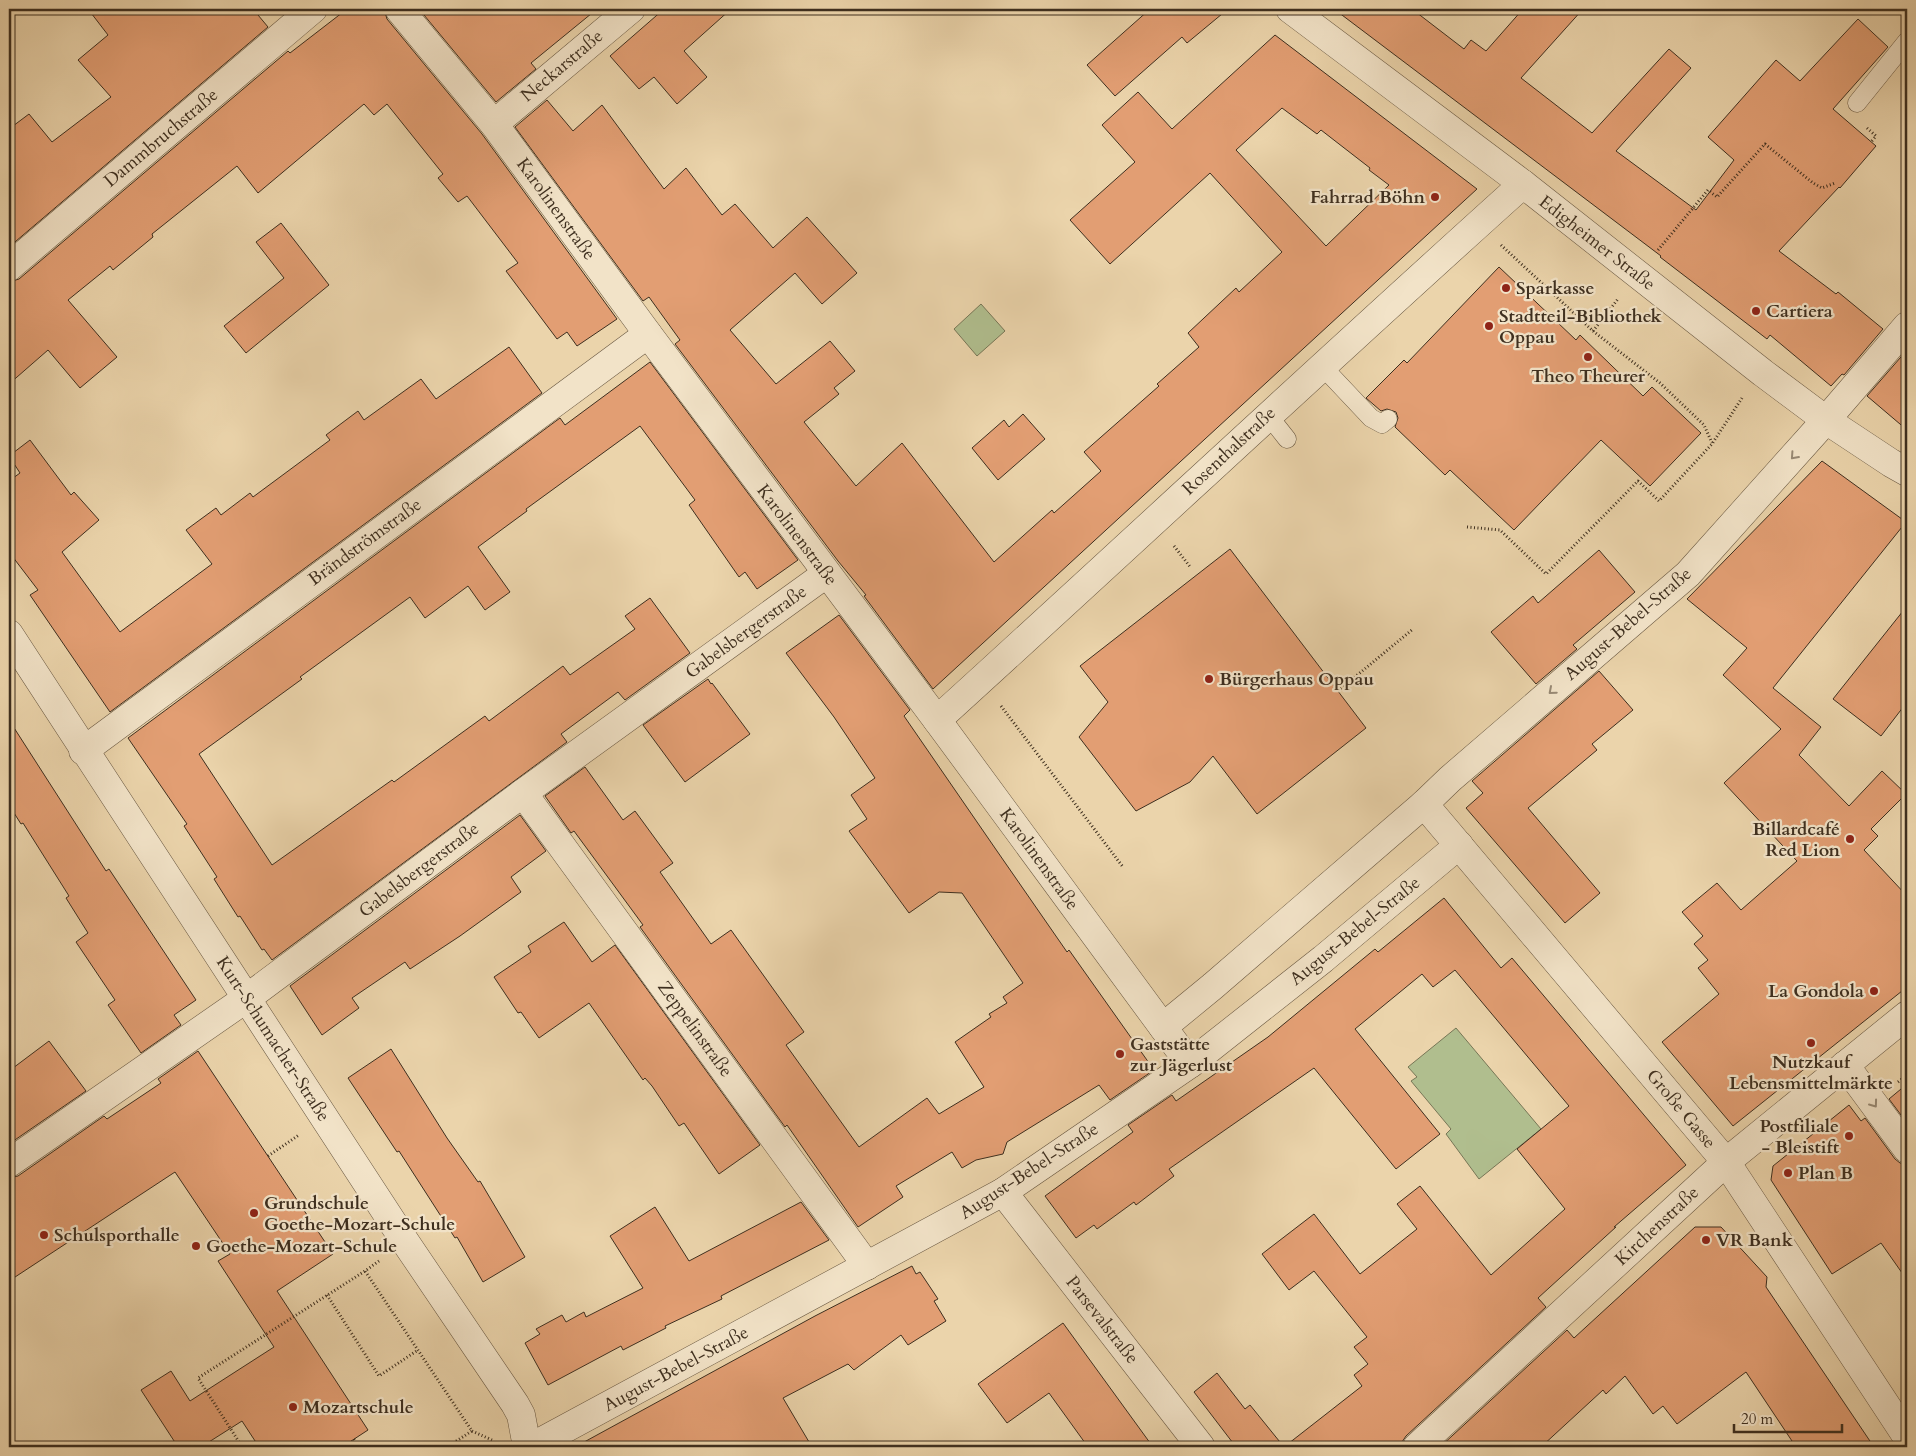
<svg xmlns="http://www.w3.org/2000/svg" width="1916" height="1456" viewBox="0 0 1916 1456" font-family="Cardo,serif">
	<rect width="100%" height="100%" fill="#ebd4ab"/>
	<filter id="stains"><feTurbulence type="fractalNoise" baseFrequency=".004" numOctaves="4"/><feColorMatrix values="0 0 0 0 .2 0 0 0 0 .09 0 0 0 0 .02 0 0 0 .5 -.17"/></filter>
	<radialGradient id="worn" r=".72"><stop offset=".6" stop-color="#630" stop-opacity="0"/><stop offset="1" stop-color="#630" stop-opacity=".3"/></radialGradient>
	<!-- green -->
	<g fill="#b0be8e" stroke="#777656">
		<path d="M 981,304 L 1005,331 L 977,356 L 954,329 Z"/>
		<path d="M 1456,1028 L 1541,1129 L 1479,1179 L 1446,1134 L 1451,1129 L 1411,1081 L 1417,1077 L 1408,1067 Z"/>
	</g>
	<!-- building -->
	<g fill="#e29e73" stroke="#3e2f1f" fill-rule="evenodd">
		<path d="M 88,9 L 253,9 L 268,27 L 9,247 L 9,129 L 29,114 L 52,142 L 111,97 L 78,60 L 108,35 Z"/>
		<path d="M 347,9 L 384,9 L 387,19 L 482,134 L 617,319 L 577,346 L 567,332 L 557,339 L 506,271 L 518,263 L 467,196 L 458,202 L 438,178 L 443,174 L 387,104 L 374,115 L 364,104 L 258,193 L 237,166 L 152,234 L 153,237 L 113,270 L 110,266 L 68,300 L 117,357 L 80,388 L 48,350 L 9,384 L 9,282 L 19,279 L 288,51 L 290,53 Z"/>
		<path d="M 419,9 L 597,9 L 531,63 L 536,69 L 496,102 Z"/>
		<path d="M 664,9 L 731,9 L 684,51 L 707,77 L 677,104 L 654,77 L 639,89 L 610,56 Z"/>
		<path d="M 1150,9 L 1228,9 L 1187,43 L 1182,37 L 1115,96 L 1087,65 Z"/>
		<path d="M 1334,9 L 1412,9 L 1464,49 L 1471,40 L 1486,51 L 1523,9 L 1583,9 L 1521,78 L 1592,133 L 1669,49 L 1691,68 L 1616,151 L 1696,210 L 1734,160 L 1708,137 L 1776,60 L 1800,81 L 1858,19 L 1888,47 L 1833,109 L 1876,146 L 1840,188 L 1839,187 L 1779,251 L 1836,294 L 1838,292 L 1883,329 L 1844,375 L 1842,374 L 1831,386 L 1770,335 L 1767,339 L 1660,257 L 1661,256 Z"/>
		<path d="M 1275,35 L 1477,189 L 933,689 L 864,596 L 866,595 L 838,561 L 675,344 L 680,340 L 649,297 L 643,301 L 515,127 L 547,100 L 573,131 L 602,105 L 664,189 L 686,168 L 722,215 L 735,204 L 773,248 L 807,217 L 857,273 L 822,304 L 795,273 L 730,330 L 776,384 L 830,341 L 855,371 L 834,388 L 839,394 L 804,422 L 856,486 L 902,443 L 994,562 L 1052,510 L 1054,513 L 1101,471 L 1084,452 L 1159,386 L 1157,384 L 1199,347 L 1188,333 L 1236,288 L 1239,292 L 1282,252 L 1210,173 L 1110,264 L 1070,220 L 1135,162 L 1102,125 L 1138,92 L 1172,129 ZM 1282,108 L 1317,134 L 1321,130 L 1370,168 L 1369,170 L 1389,185 L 1326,246 L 1236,150 Z"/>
		<path d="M 281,223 L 329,285 L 246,353 L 224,326 L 284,278 L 256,242 Z"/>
		<path d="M 1499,267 L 1576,340 L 1580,335 L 1643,396 L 1652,387 L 1701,433 L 1650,486 L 1601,440 L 1514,530 L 1450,470 L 1445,475 L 1395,427 L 1398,418 L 1396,412 L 1387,409 L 1381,411 L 1366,398 L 1404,360 L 1407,363 Z"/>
		<path d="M 509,347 L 542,393 L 110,712 L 30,595 L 38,590 L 9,552 L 9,481 L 20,473 L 9,456 L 30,440 L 71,495 L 74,492 L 99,520 L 62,552 L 120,632 L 212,564 L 186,530 L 216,508 L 221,515 L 250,493 L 253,497 L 330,440 L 326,435 L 358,411 L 364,420 L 421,379 L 436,399 Z"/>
		<path d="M 1907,350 L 1907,430 L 1867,396 Z"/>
		<path d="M 650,362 L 798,560 L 757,589 L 745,572 L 739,577 L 689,505 L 695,500 L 640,426 L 526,509 L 527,511 L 478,547 L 510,592 L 485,610 L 468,586 L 425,618 L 410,597 L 300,677 L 302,679 L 199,754 L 272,865 L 392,780 L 394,782 L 485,716 L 489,721 L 563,666 L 570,675 L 635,629 L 625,616 L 650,598 L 690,653 L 625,700 L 618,692 L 561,734 L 567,742 L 272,960 L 264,949 L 262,950 L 240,916 L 238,917 L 214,879 L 217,877 L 184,826 L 187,824 L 128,738 L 560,418 L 565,425 Z"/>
		<path d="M 1023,414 L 1045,439 L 998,480 L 972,448 L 1004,420 L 1009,427 Z"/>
		<path d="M 1822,461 L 1906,522 L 1773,688 L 1821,727 L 1799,755 L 1849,806 L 1882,771 L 1906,794 L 1871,829 L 1878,836 L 1864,850 L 1907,896 L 1907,987 L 1733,1126 L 1662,1042 L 1719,994 L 1698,968 L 1708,960 L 1694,944 L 1703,936 L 1682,912 L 1717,883 L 1741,910 L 1797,861 L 1724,783 L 1781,729 L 1723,675 L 1747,648 L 1687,599 Z"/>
		<path d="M 1230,549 L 1366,728 L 1257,814 L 1213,756 L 1190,782 L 1136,811 L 1079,737 L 1108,702 L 1080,666 Z"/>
		<path d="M 1599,550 L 1635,592 L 1573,645 L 1577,649 L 1536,684 L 1491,632 L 1533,596 L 1538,603 Z"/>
		<path d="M 1907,606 L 1907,702 L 1881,736 L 1833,699 Z"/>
		<path d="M 839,615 L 910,710 L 904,716 L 997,851 L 1067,952 L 1069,950 L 1154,1070 L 1110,1100 L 1099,1085 L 1007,1142 L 1003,1154 L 976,1160 L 962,1168 L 952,1152 L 896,1186 L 903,1197 L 858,1227 L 787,1125 L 785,1127 L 640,927 L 643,925 L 574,831 L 571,833 L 545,796 L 585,767 L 623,820 L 635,811 L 673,863 L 660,872 L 711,944 L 731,930 L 804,1032 L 786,1045 L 859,1147 L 927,1098 L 939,1114 L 984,1087 L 955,1042 L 991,1017 L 989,1014 L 1007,1003 L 1003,997 L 1023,983 L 962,893 L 939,892 L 909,913 L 849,831 L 867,819 L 851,795 L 875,778 L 834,717 L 786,653 Z"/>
		<path d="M 1599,671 L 1633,710 L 1592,744 L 1597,750 L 1528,808 L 1600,893 L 1565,923 L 1466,808 L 1483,793 L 1472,781 Z"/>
		<path d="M 708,679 L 711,684 L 712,683 L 750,734 L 685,782 L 643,725 Z"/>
		<path d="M 9,720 L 106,871 L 109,869 L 196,1000 L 174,1015 L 181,1025 L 141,1053 L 108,1005 L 115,1000 L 76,942 L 88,933 L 66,898 L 69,896 L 23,823 L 21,824 L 9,805 Z"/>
		<path d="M 520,815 L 546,851 L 511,877 L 521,892 L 460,936 L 410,969 L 405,962 L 352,998 L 359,1008 L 322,1035 L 290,986 Z"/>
		<path d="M 1444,898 L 1501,968 L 1512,958 L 1686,1165 L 1614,1227 L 1616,1227 L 1538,1298 L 1546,1307 L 1406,1436 L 1402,1442 L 1402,1447 L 1236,1447 L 1194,1392 L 1217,1373 L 1245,1409 L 1250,1405 L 1284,1447 L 1362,1386 L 1354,1375 L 1368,1364 L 1354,1347 L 1367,1337 L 1314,1271 L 1289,1290 L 1262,1254 L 1314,1214 L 1360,1274 L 1417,1229 L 1397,1204 L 1420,1186 L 1491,1275 L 1565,1209 L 1517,1149 L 1569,1106 L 1455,970 L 1433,987 L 1422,974 L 1355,1029 L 1440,1134 L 1396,1169 L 1314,1068 L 1169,1169 L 1174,1176 L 1136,1205 L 1134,1202 L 1097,1229 L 1094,1225 L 1076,1238 L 1045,1196 L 1133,1132 L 1128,1125 L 1172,1095 L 1176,1101 L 1268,1037 L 1375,949 L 1378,952 Z"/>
		<path d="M 564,922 L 592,962 L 615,945 L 760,1145 L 719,1174 L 684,1123 L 679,1126 L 652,1086 L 645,1078 L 643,1080 L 589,1003 L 539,1038 L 521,1012 L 518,1013 L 494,977 L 531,952 L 528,946 Z"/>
		<path d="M 49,1041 L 86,1091 L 9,1144 L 9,1071 Z"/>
		<path d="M 391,1049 L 447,1138 L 478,1182 L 480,1181 L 525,1257 L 483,1282 L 457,1237 L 455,1238 L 399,1151 L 397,1152 L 348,1078 Z"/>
		<path d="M 198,1051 L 333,1254 L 277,1291 L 368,1430 L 342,1447 L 259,1447 L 242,1421 L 201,1447 L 178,1447 L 141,1390 L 171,1371 L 190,1401 L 274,1347 L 218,1261 L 230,1254 L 175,1172 L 9,1281 L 9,1178 L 18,1176 L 104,1116 L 107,1119 L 161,1083 L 158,1079 Z"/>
		<path d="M 1907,1084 L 1907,1123 L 1889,1099 Z"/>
		<path d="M 1849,1105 L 1861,1121 L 1865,1118 L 1895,1159 L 1900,1163 L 1907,1164 L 1907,1280 L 1881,1243 L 1832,1274 L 1771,1180 L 1773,1166 Z"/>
		<path d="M 801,1202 L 829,1240 L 721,1296 L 722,1299 L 665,1326 L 666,1328 L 623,1350 L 621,1346 L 548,1385 L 525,1343 L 540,1334 L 536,1329 L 562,1315 L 566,1322 L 584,1312 L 586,1317 L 643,1288 L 610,1236 L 655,1207 L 689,1261 Z"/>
		<path d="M 1695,1227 L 1721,1227 L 1767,1277 L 1766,1287 L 1874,1447 L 1796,1447 L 1746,1372 L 1677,1424 L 1663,1406 L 1653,1414 L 1625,1376 L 1606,1394 L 1603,1390 L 1541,1447 L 1440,1447 L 1567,1330 L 1574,1338 Z"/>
		<path d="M 912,1266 L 916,1274 L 920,1272 L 938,1299 L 934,1301 L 946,1321 L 908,1345 L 901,1335 L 854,1370 L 848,1364 L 783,1398 L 812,1447 L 575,1447 L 815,1316 Z"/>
		<path d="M 1063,1323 L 1092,1363 L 1153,1447 L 1088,1447 L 1049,1393 L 1007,1423 L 978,1384 Z"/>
	</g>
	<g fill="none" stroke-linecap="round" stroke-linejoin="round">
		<defs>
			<g id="service">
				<path d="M 1857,103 L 1907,41"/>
				<path d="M 1322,366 L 1371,418 L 1382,424 L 1388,419"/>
				<path d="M 1268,415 L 1287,439"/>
			</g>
			<g id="minor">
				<path d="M 399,9 L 494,124 L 648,334 L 937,720 L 1190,1064"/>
				<path d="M 1290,9 L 1523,184 L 1763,373 L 1826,420 L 1891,463 L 1907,472"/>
				<path d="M 494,124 L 631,9"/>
				<path d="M 9,267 L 313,9"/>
				<path d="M 9,634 L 406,1243 L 515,1404 L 521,1415 L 527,1447"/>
				<path d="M 937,720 C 1133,542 1326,361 1523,184"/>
				<path d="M 83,751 L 648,334"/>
				<path d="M 523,793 L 867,1266"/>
				<path d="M 1424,804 L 1726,1162 L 1907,1437"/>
				<path d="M 1163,1027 L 1213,986 L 1424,804 L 1450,779 L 1688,574 L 1826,420 L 1907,326"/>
				<path d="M 1845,1065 L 1907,1149"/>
				<path d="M 9,1163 L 247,998 L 523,793 L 826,574"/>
				<path d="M 1003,1192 L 1201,1447"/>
				<path d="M 531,1447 L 1003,1192 L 1190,1064 L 1323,959 L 1459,845"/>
				<path d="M 1417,1447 L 1726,1162 L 1907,1015"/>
			</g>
		</defs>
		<!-- service casing -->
		<use href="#service" stroke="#695842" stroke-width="19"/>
		<!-- minor casing -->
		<use href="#minor" stroke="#695842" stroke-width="29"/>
		<!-- path -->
		<g stroke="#3e2f1f" stroke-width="3" stroke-dasharray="1 2.5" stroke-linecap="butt">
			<path d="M 1867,128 L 1876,136 L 1871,142"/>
			<path d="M 1501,245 L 1593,331 L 1660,383 L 1704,425 L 1712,443"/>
			<path d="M 1658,250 L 1708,190 L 1717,197 L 1765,144 L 1813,183 L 1822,188 L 1835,183"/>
			<path d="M 1593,331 L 1618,299"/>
			<path d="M 1467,527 L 1500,530 L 1546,574 L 1638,481 L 1659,501 L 1712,444 L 1742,398"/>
			<path d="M 1174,546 L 1191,568"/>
			<path d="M 1338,691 L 1413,629"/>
			<path d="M 1001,706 L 1123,867"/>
			<path d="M 1898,1082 L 1907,1075"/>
			<path d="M 268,1156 L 299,1135"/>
			<path d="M 379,1261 L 365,1271 L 472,1431 L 447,1447"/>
			<path d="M 327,1295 L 379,1376 L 418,1350"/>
			<path d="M 472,1431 L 492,1440"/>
			<path d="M 354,1439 L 360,1447"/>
			<path d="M 241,1445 L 198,1378 L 365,1271"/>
		</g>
		<!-- service -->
		<use href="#service" stroke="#f2e3c8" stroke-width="18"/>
		<!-- minor -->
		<use href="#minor" stroke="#f2e3c8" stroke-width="28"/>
	</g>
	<!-- one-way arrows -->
	<defs><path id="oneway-chevron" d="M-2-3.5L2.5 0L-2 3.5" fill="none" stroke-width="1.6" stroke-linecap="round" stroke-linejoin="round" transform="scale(1.25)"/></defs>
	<g stroke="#988974">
		<use href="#oneway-chevron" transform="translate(1794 456) rotate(132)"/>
		<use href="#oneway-chevron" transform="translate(1552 691) rotate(139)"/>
		<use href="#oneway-chevron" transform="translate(1874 1104) rotate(54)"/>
	</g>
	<!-- markers -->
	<g fill="#8f2418" stroke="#f2e3c8" stroke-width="2">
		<circle cx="1435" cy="197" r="5"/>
		<circle cx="1506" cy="288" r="5"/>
		<circle cx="1756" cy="311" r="5"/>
		<circle cx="1489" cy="326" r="5"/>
		<circle cx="1588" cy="357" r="5"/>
		<circle cx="1209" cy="679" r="5"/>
		<circle cx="1850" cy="839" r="5"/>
		<circle cx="1874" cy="991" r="5"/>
		<circle cx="1811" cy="1043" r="5"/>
		<circle cx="1120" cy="1054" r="5"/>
		<circle cx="1849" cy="1136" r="5"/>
		<circle cx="1788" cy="1173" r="5"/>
		<circle cx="254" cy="1213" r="5"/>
		<circle cx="44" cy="1235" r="5"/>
		<circle cx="1706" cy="1240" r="5"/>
		<circle cx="196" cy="1246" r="5"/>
		<circle cx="293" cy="1407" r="5"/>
	</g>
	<g text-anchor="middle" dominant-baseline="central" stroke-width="4.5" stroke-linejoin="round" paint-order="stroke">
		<!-- street labels -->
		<g font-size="18" fill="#3e2f1f" stroke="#f2e3c8">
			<text transform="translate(562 66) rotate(-40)">Neckarstraße</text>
			<text transform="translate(161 138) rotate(-40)">Dammbruchstraße</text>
			<text transform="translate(556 209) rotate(54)">Karolinenstraße</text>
			<text transform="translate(1597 243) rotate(38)">Edigheimer Straße</text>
			<text transform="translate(1229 451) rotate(-43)">Rosenthalstraße</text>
			<text transform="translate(797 535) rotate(53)">Karolinenstraße</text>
			<text transform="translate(365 542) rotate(-36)">Brändströmstraße</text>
			<text transform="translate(1628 624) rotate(-41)">August-Bebel-Straße</text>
			<text transform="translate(746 632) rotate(-36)">Gabelsbergerstraße</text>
			<text transform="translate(1039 859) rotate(54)">Karolinenstraße</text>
			<text transform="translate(419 870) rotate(-37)">Gabelsbergerstraße</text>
			<text transform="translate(1355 931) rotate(-39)">August-Bebel-Straße</text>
			<text transform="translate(695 1029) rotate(54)">Zeppelinstraße</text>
			<text transform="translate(273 1039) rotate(57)">Kurt-Schumacher-Straße</text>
			<text transform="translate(1681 1109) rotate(50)">Große Gasse</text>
			<text transform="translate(1029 1171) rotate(-33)">August-Bebel-Straße</text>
			<text transform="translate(1657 1226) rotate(-43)">Kirchenstraße</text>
			<text transform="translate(1102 1320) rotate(52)">Parsevalstraße</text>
			<text transform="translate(676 1369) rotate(-28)">August-Bebel-Straße</text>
		</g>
		<!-- poi labels -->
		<g font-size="18" font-weight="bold" fill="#3e2f1f" stroke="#f2e3c8" text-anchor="start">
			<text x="1425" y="197" text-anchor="end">Fahrrad Böhn</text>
			<text x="1516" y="288">Sparkasse</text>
			<text x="1766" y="311">Cartiera</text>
			<text x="1499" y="316">Stadtteil-Bibliothek<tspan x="1499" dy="21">Oppau</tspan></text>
			<text x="1588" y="376" text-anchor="middle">Theo Theurer</text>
			<text x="1219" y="679">Bürgerhaus Oppau</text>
			<text x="1840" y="829" text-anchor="end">Billardcafé<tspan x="1840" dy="21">Red Lion</tspan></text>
			<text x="1864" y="991" text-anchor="end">La Gondola</text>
			<text x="1130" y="1044">Gaststätte<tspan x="1130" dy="21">zur Jägerlust</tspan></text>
			<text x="1811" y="1062" text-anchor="middle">Nutzkauf<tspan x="1811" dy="21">Lebensmittelmärkte</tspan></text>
			<text x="1839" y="1126" text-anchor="end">Postfiliale<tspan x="1839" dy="21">- Bleistift</tspan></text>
			<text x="1798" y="1173">Plan B</text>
			<text x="264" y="1203">Grundschule<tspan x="264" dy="21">Goethe-Mozart-Schule</tspan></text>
			<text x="54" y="1235">Schulsporthalle</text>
			<text x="1716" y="1240">VR Bank</text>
			<text x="206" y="1246">Goethe-Mozart-Schule</text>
			<text x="303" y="1407">Mozartschule</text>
		</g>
	</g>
	<!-- margin -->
	<rect width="1916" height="1456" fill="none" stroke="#ebd4ab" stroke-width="30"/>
	<rect x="10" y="10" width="1896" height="1436" fill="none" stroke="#3e2f1f" stroke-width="2.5"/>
	<rect x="15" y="15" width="1886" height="1426" fill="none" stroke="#3e2f1f"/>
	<!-- scale -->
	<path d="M1734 1424v8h108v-8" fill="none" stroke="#3e2f1f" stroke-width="2.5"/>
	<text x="1741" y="1424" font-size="15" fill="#3e2f1f" stroke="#f2e3c8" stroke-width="4" paint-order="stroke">20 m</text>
	<rect width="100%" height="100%" filter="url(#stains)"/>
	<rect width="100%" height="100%" fill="url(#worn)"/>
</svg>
